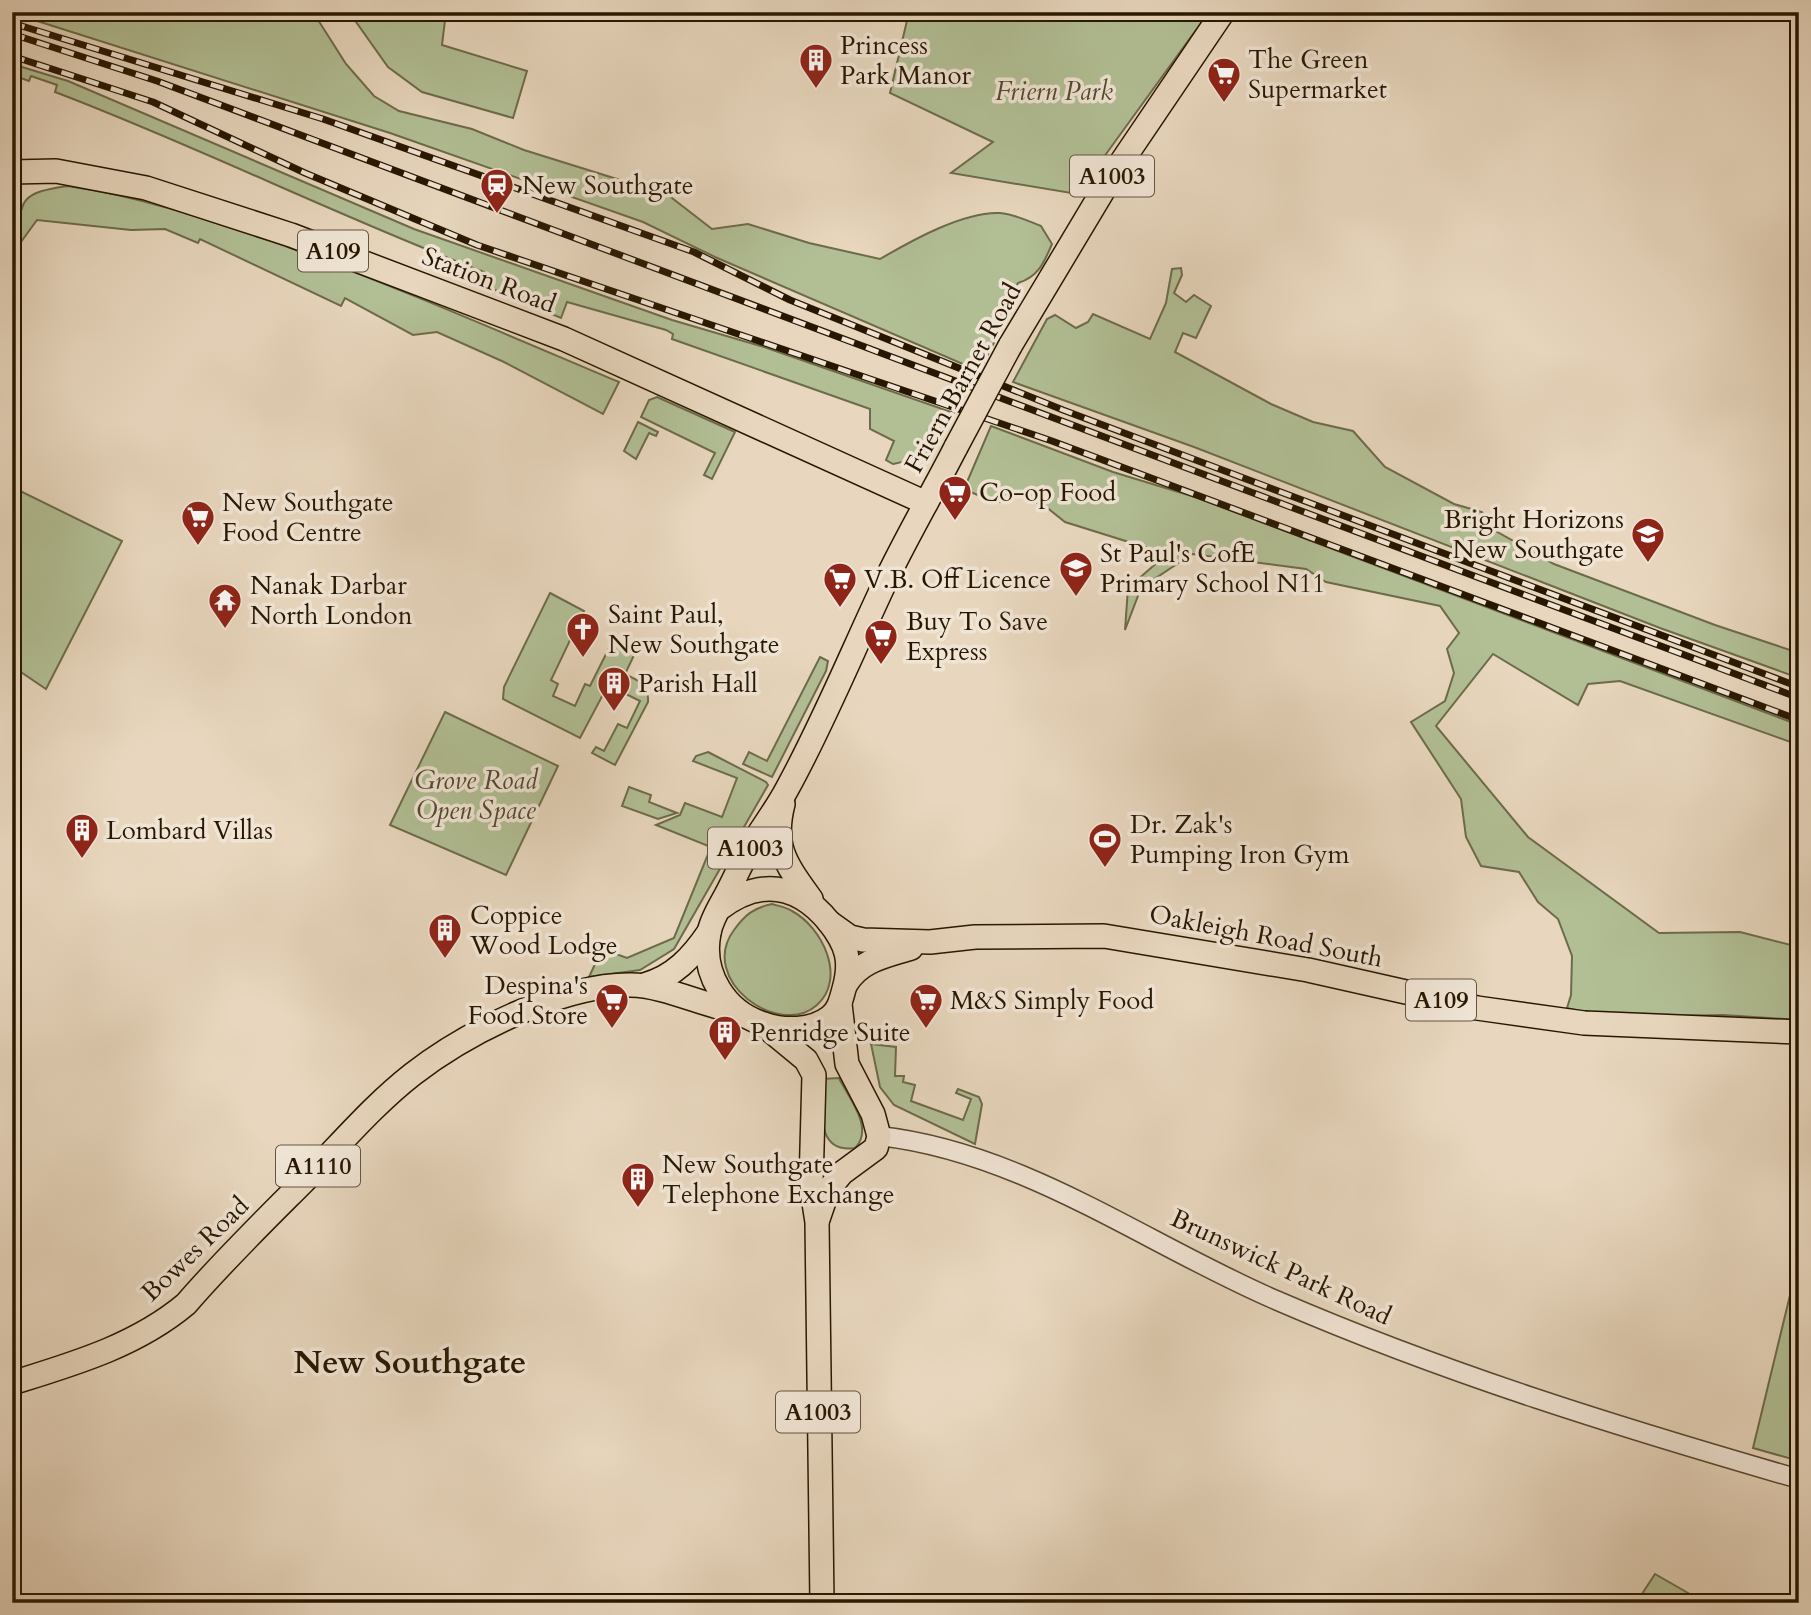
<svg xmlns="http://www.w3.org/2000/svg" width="1811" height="1615" viewBox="0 0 1811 1615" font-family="Cardo,serif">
	<rect width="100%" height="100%" fill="#e8d7be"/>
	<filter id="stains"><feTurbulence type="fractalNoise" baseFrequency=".00286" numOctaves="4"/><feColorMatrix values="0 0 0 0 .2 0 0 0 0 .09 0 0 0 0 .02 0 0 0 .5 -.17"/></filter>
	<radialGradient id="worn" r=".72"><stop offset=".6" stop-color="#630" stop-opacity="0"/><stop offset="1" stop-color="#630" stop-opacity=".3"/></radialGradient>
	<!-- green -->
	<g fill="#b2bf95" stroke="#6d6b4a" stroke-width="2">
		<path d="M 313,12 L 346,64 L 374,96 L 399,111 L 472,129 L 524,150 L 668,195 L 712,229 L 748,224 L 809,243 L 880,259 C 911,241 964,211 1000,213 C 1014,214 1028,221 1041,226 L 1052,244 C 1044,263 1038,277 1018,283 L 1001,311 L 997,337 L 979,371 L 715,257 L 643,222 L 390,133 L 12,13 Z"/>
		<path d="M 349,12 L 446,12 L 442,45 L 527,71 L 513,118 L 422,92 L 388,67 Z"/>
		<path d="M 909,12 L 1209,12 L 1077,194 L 951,173 L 993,142 L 890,93 Z"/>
		<path d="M 12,64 L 68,81 L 414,229 L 672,320 L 764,347 L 954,413 C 939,446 930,457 893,464 L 886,460 L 894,441 L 870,429 L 870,409 L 672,339 L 673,334 L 666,330 L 567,302 L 561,318 L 481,284 L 484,272 C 339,217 200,147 55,92 L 57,85 L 31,76 L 29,81 L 12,75 Z"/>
		<path d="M 68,186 C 139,196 206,219 274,242 C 391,284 505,334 619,382 L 603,414 L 504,362 L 437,332 L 413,335 L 345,298 L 341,306 L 200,239 L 198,243 L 165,229 L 131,230 L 37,220 L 18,246 C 20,199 19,193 68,186 Z"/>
		<path d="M 1181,268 L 1182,275 L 1174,293 L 1186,302 L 1194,295 L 1211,306 L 1196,338 L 1183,333 L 1175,352 L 1271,404 L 1313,422 L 1353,431 L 1385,467 L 1454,504 L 1482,512 L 1494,530 L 1554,564 L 1715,625 L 1799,653 L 1799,678 L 1660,628 L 1194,447 L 1013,382 L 1047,319 L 1055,315 L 1076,328 L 1088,322 L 1093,314 L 1150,339 L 1166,303 L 1172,269 Z"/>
		<path d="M 657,397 L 735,432 L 712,479 L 704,475 L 715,453 L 641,417 L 649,400 Z"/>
		<path d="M 638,422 L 658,432 L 656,436 L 649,433 L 636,459 L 624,451 Z"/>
		<path d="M 991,426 L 1113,472 L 1195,497 L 1799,725 L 1799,745 L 1620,681 L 1588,684 L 1578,705 L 1493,654 L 1436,726 L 1528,837 L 1659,933 L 1740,932 L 1799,947 L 1799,1020 L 1724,1015 L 1602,1017 L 1567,1008 L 1571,995 L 1572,956 L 1558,919 L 1538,902 L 1519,872 L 1481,866 L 1466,837 L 1461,799 L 1411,722 L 1445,701 L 1454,673 L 1447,649 L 1459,633 L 1440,606 L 1326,582 L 1306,569 L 1192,554 L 1141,588 L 1125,630 L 1128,588 L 1167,554 L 1065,522 L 1045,506 L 1008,490 L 1001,502 L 991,501 L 964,489 Z"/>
		<path d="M 12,487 L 122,541 L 46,689 L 12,666 Z"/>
		<path d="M 550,593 L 584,611 L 551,680 L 558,684 L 553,696 L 575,706 L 585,684 L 590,686 L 613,640 L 636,651 L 625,674 C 639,681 649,684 648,702 L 615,765 L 592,753 L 596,747 L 604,751 L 618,724 L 627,728 L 640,701 L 608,685 L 580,738 L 503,699 L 504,687 Z"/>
		<path d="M 820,657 L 828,661 L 826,671 L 772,777 L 743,764 L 749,752 L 767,761 Z"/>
		<path d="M 445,712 L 558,766 L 506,875 L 390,825 Z"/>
		<path d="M 708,752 L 766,782 L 768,785 L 674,949 L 640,970 L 589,977 L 602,949 L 627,958 L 674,938 L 711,847 L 656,825 L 680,815 L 685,803 L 722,817 L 737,778 L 693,761 L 696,756 Z"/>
		<path d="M 629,787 L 651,795 L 649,802 L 677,813 L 658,819 L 622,806 Z"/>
		<path d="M 772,904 C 778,906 786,907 792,911 C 822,927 847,978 817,1005 C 779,1039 697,980 734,930 C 745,915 753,908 772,904 Z"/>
		<path d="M 871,1044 L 896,1047 L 895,1076 L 904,1076 L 903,1082 L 915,1085 L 911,1101 L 963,1120 L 971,1099 L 956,1093 L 958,1089 L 979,1097 L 982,1104 L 975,1144 L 894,1105 L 880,1087 Z"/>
		<path d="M 839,1078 C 848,1097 875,1128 855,1148 C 815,1154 822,1108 821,1079 Z"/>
		<path d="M 1799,1258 L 1799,1461 L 1753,1448 Z"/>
		<path d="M 1655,1574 L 1702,1601 L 1705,1603 L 1636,1603 Z"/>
	</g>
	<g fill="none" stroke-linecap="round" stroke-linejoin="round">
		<defs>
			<path id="tertiary" d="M 879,1136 C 1024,1152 1147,1245 1278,1301 C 1447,1374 1622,1428 1799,1479"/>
			<g id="primary">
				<path d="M 12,172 L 56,171 L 146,188 L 291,235 L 564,339 L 926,503"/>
				<path d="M 1010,346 L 1110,179 L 1223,12"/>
				<path d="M 783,804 C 772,847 786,864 811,899"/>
				<path d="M 719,909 C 759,878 797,883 829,922 C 847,945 852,961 844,989 C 841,1000 839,1010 830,1017 C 812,1031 784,1031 764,1024 C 725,1012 701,973 709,933 C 711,920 720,906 726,895 C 735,878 743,859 753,843 C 764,825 777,808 787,789 C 825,720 855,645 889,574 C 910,531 934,490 956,447"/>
				<path d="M 829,922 L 850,937 L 863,940 L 930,942 L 975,937 L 1104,936 L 1308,970 L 1477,1008 L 1584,1023 L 1799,1032"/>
				<path d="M 846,984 C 860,960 886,956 911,948"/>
				<path d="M 644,985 C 674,977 692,957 709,932"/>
				<path d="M 765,1026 L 806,1060 L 814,1075 L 811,1184 L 817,1222 L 822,1603"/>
				<path d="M 818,1219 L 828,1190 L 842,1173 L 876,1148 L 879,1136 L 873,1114 L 847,1064 L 840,1004"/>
				<path d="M 12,1383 C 73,1364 136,1346 186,1304 C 223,1261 263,1222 303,1182 C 339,1146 372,1106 413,1074 C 466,1033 562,984 631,985 C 662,985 705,1006 738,1012"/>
			</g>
		</defs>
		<!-- tertiary casing -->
		<use href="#tertiary" stroke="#584730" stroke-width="21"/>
		<!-- primary casing -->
		<use href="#primary" stroke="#281700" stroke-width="26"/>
		<!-- tertiary -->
		<use href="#tertiary" stroke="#f0e5d5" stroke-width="18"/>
		<!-- primary -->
		<use href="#primary" stroke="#e8d7be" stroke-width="23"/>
		<defs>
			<g id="rail">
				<path d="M 12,23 L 323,119 L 694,252 L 790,300 L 1063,410 L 1799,687"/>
				<path d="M 12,34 L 157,81 L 1799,698"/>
				<path d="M 12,56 L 153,102 L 305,173 L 477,245 L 1052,441 L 1799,720"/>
			</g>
		</defs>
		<!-- rail casing -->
		<use href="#rail" stroke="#281700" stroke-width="7"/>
		<!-- rail -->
		<use href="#rail" stroke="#f0e5d5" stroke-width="4.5" stroke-dasharray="13" stroke-linecap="butt"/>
		<defs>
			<path id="primary-bridge" d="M 956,447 L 1010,346"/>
		</defs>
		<!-- primary-bridge casing -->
		<use href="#primary-bridge" stroke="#281700" stroke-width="26" stroke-linecap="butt"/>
		<!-- primary-bridge -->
		<use href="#primary-bridge" stroke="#e8d7be" stroke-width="23"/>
	</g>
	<!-- icons -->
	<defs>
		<symbol id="building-pin" viewBox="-11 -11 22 30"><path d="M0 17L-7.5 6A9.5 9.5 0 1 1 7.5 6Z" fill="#8f2418" stroke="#f0e5d5"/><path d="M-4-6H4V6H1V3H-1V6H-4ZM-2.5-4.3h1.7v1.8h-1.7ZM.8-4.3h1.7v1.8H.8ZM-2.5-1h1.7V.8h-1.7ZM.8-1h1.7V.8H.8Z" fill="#fff"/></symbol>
		<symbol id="supermarket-pin" viewBox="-11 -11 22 30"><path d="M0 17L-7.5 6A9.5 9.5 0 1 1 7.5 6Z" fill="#8f2418" stroke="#f0e5d5"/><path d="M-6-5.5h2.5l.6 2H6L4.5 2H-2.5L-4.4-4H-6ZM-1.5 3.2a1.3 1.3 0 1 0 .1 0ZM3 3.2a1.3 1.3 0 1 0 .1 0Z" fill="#fff"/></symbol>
		<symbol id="station-pin" viewBox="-11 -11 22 30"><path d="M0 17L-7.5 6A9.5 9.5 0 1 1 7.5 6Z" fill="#8f2418" stroke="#f0e5d5"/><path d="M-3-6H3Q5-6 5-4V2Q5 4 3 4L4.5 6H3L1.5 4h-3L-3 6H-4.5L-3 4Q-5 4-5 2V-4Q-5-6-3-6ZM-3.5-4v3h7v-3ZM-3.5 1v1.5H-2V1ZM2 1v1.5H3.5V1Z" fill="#fff"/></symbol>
		<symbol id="school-pin" viewBox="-11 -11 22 30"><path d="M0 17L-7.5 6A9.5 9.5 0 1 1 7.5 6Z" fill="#8f2418" stroke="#f0e5d5"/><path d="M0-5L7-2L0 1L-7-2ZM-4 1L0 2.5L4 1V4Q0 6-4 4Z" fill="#fff"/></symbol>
		<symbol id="temple-pin" viewBox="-11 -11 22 30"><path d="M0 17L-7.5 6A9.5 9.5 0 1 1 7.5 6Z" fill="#8f2418" stroke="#f0e5d5"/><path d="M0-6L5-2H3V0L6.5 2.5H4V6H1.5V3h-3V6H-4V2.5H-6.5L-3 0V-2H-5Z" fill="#fff"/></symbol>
		<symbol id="church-pin" viewBox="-11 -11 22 30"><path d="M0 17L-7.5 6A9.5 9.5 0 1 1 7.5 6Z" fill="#8f2418" stroke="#f0e5d5"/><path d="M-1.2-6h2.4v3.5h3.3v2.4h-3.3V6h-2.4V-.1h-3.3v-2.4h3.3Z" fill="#fff"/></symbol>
		<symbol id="stadium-pin" viewBox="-11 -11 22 30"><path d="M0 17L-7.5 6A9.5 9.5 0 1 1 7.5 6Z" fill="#8f2418" stroke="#f0e5d5"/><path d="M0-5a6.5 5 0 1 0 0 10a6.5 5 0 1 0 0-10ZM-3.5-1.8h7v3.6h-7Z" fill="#fff"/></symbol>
	</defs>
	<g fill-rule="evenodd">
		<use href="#building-pin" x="797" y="41" width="38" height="52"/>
		<use href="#supermarket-pin" x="1205" y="55" width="38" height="52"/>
		<use href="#station-pin" x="478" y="166" width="38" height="52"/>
		<use href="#supermarket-pin" x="936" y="473" width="38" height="52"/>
		<use href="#supermarket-pin" x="179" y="498" width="38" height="52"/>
		<use href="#school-pin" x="1629" y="515" width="38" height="52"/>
		<use href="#school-pin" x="1057" y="549" width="38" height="52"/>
		<use href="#supermarket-pin" x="821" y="560" width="38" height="52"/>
		<use href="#temple-pin" x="206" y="581" width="38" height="52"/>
		<use href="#church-pin" x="564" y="610" width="38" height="52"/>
		<use href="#supermarket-pin" x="862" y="617" width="38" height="52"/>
		<use href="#building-pin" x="595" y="664" width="38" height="52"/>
		<use href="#building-pin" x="63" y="811" width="38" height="52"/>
		<use href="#stadium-pin" x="1086" y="820" width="38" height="52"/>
		<use href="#building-pin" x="426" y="911" width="38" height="52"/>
		<use href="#supermarket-pin" x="593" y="981" width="38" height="52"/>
		<use href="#supermarket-pin" x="907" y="981" width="38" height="52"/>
		<use href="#building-pin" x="706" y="1013" width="38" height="52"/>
		<use href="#building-pin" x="619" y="1160" width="38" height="52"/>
	</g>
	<g text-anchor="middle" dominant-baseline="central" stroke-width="7" stroke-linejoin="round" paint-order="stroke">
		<!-- shield labels -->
		<g fill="#f0e5d5" stroke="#645540" stroke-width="2">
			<rect x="1070" y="155.5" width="84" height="41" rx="5"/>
			<rect x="298" y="230.5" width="70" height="41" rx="5"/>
			<rect x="708" y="827.5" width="84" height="41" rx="5"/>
			<rect x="1406" y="979.5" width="70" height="41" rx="5"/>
			<rect x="276" y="1145.5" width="84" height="41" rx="5"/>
			<rect x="776" y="1391.5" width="84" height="41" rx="5"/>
		</g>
		<g font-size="24" font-weight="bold" fill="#281700">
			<text x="1112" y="176">A1003</text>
			<text x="333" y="251">A109</text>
			<text x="750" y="848">A1003</text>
			<text x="1441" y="1000">A109</text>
			<text x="318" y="1166">A1110</text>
			<text x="818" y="1412">A1003</text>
		</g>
		<!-- poi labels -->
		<g font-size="26" fill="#281700" stroke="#f0e5d5" text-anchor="start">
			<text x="840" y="45">Princess<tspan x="840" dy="30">Park Manor</tspan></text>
			<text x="1248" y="59">The Green<tspan x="1248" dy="30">Supermarket</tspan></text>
			<text x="522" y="185">New Southgate</text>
			<text x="979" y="492">Co-op Food</text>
			<text x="222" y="502">New Southgate<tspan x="222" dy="30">Food Centre</tspan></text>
			<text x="1624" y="519" text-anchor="end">Bright Horizons<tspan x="1624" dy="30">New Southgate</tspan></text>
			<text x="1100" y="553">St Paul's CofE<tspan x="1100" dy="30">Primary School N11</tspan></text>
			<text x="864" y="579">V.B. Off Licence</text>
			<text x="250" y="585">Nanak Darbar<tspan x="250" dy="30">North London</tspan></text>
			<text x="608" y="614">Saint Paul,<tspan x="608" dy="30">New Southgate</tspan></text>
			<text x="906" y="621">Buy To Save<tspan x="906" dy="30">Express</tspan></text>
			<text x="638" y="683">Parish Hall</text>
			<text x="1130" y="824">Dr. Zak's<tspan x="1130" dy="30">Pumping Iron Gym</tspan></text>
			<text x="106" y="830">Lombard Villas</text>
			<text x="470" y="915">Coppice<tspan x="470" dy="30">Wood Lodge</tspan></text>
			<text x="588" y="985" text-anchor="end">Despina's<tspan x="588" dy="30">Food Store</tspan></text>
			<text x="950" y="1000">M&amp;S Simply Food</text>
			<text x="750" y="1032">Penridge Suite</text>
			<text x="662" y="1164">New Southgate<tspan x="662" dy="30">Telephone Exchange</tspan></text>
		</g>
		<!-- park labels -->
		<g font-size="26" font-style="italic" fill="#51492d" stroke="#f0e5d5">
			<text x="1054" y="91">Friern Park</text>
			<text x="476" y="780">Grove Road<tspan x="476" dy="30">Open Space</tspan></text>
		</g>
		<!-- street labels -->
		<g font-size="26" fill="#281700" stroke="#f0e5d5">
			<text transform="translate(489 280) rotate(21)">Station Road</text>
			<text transform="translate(963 378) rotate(-61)">Friern Barnet Road</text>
			<text transform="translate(1266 936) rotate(11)">Oakleigh Road South</text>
			<text transform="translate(195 1249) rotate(-44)">Bowes Road</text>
			<text transform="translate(1281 1267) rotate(25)">Brunswick Park Road</text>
		</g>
		<!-- district labels -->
		<g font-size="33" font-weight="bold" fill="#281700" stroke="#f0e5d5">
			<text x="410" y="1362">New Southgate</text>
		</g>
	</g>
	<!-- margin -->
	<rect width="1811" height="1615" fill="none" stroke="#e8d7be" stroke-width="42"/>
	<rect x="14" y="14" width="1783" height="1587" fill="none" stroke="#281700" stroke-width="3.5"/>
	<rect x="21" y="21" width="1769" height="1573" fill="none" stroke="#281700" stroke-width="2"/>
	<rect width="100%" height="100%" filter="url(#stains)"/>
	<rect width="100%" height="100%" fill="url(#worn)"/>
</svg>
